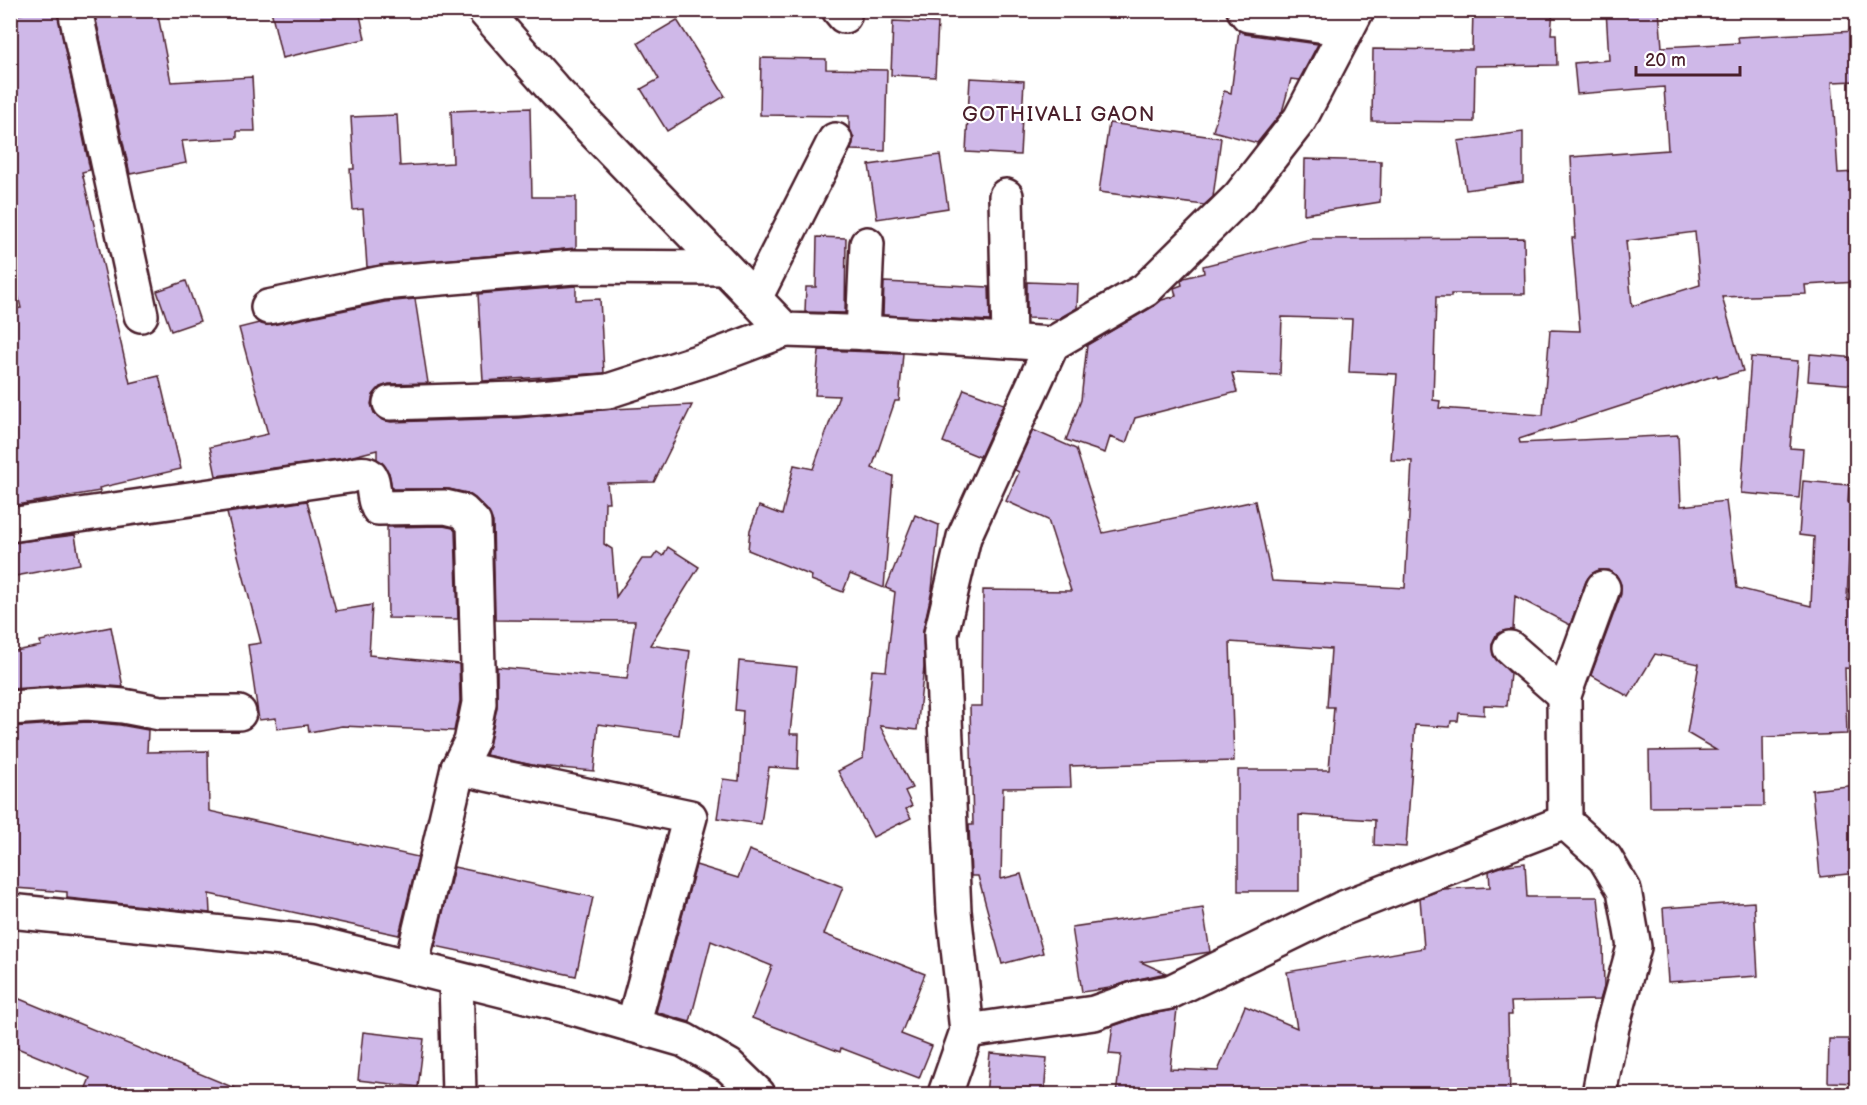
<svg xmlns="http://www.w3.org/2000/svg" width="1867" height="1105" viewBox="0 0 1867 1105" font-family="'Balsamiq Sans',sans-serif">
	<rect width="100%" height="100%" fill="#fff"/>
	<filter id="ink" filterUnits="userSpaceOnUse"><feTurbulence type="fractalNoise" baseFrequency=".0167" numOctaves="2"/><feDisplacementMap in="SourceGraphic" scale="12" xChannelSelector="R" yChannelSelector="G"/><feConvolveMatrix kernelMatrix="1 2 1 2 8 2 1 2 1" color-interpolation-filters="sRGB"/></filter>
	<g filter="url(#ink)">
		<!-- building -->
		<g fill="#cfb8e8" stroke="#4a1f2b" stroke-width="1.5" fill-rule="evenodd">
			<path d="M 41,10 L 57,10 L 90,170 L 82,172 L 130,383 L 159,376 L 181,469 L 99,488 L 100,491 L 10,506 L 10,309 L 21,308 L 10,261 L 10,16 Z"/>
			<path d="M 122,10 L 157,10 L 171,82 L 252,77 L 255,131 L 237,131 L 237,138 L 182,141 L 186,163 L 130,174 L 95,16 Z"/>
			<path d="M 271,10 L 359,10 L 365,39 L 282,58 Z"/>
			<path d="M 1473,10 L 1553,10 L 1551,34 L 1556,34 L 1557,65 L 1475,66 L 1474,122 L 1372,121 L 1373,49 L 1472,50 Z"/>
			<path d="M 1606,10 L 1659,10 L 1662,47 L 1739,43 L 1738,37 L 1857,31 L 1857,81 L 1832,82 L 1838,173 L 1857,172 L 1857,282 L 1805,285 L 1806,294 L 1722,297 L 1743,371 L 1718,378 L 1717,375 L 1519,439 L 1520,443 L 1678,435 L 1681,506 L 1726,501 L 1737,588 L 1811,606 L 1814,537 L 1799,535 L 1803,481 L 1849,485 L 1848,502 L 1857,502 L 1857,530 L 1850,530 L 1847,600 L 1857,601 L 1857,669 L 1845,668 L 1847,734 L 1763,737 L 1764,806 L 1650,807 L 1649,751 L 1716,750 L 1687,733 L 1699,664 L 1655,654 L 1629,697 L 1591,675 L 1621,594 L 1621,585 L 1617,576 L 1609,570 L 1599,570 L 1591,574 L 1586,581 L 1570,625 L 1515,596 L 1513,630 L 1503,631 L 1496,635 L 1492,645 L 1493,655 L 1510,673 L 1507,706 L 1484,705 L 1484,715 L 1459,713 L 1458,721 L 1451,721 L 1450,727 L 1415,725 L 1406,847 L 1374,845 L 1375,820 L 1299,815 L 1299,891 L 1238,891 L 1238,770 L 1329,770 L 1334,707 L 1327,707 L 1331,649 L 1230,642 L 1234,761 L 1070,766 L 1071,787 L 1003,788 L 1001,879 L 1021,874 L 1043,953 L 1002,964 L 978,876 L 971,876 L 969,825 L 973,825 L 970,706 L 982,706 L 983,590 L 1071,591 L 1048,520 L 1006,501 L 1019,472 L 1015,470 L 1033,430 L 1076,449 L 1103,533 L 1255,501 L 1272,581 L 1405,588 L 1412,461 L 1391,460 L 1397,374 L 1349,372 L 1352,319 L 1282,317 L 1280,375 L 1232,373 L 1237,392 L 1135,418 L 1126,443 L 1110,437 L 1105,453 L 1066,440 L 1081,400 L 1087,345 L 1154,306 L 1162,300 L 1176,296 L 1174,288 L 1182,285 L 1181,281 L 1184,278 L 1204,273 L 1203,266 L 1311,239 L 1524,238 L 1525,294 L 1451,294 L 1451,297 L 1436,297 L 1433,400 L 1440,401 L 1439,408 L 1543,415 L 1550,330 L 1580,331 L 1572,238 L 1575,238 L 1571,157 L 1668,150 L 1664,87 L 1577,94 L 1574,63 L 1609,60 ZM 1695,232 L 1700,285 L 1632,306 L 1626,241 Z"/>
			<path d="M 677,20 L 725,96 L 667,131 L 641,89 L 659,79 L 638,43 Z"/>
			<path d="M 893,21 L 938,23 L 935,77 L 891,75 Z"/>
			<path d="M 1239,30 L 1245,34 L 1318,44 L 1299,80 L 1291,79 L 1282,112 L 1257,143 L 1213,131 L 1224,91 L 1231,93 Z"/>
			<path d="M 761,58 L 826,59 L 826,69 L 887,70 L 885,151 L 851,150 L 854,138 L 849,128 L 849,116 L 760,115 Z"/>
			<path d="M 970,78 L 1024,81 L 1020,155 L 966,152 Z"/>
			<path d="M 530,108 L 532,197 L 576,197 L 576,248 L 367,267 L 363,209 L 353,210 L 350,169 L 354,169 L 351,117 L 397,115 L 400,166 L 453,163 L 451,111 Z"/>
			<path d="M 1109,123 L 1221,138 L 1213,197 L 1204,205 L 1099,192 Z"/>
			<path d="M 1523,132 L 1523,182 L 1466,190 L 1458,141 Z"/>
			<path d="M 940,155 L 948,208 L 877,219 L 869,165 Z"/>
			<path d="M 1305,159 L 1381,161 L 1380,202 L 1304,214 Z"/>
			<path d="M 817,237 L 846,238 L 845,313 L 805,312 L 806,287 L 816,287 Z"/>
			<path d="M 186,281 L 200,321 L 171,331 L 157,291 Z"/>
			<path d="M 884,282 L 989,287 L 990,321 L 883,315 Z"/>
			<path d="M 1027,282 L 1078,284 L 1077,308 L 1058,319 L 1027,318 Z"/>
			<path d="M 576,286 L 576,300 L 600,299 L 604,373 L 483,381 L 478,294 Z"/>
			<path d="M 415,299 L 428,383 L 389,384 L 380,387 L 373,395 L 371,404 L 374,413 L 382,420 L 391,422 L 518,418 L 613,409 L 692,405 L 654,482 L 607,483 L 609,502 L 605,502 L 604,544 L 612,549 L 616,597 L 642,559 L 652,559 L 657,552 L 663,556 L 668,547 L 699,567 L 650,645 L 690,651 L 679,735 L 598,724 L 594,771 L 537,766 L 486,755 L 489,746 L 497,707 L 497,667 L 627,679 L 635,621 L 495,620 L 493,522 L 487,510 L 475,498 L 467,493 L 449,489 L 392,489 L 389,473 L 377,459 L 377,450 L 345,458 L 216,476 L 210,447 L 268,434 L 239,328 L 259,323 L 272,325 L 385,302 Z"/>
			<path d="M 819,350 L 903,353 L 899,401 L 895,401 L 872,468 L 893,476 L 884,588 L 850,574 L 843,592 L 811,580 L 812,576 L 748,550 L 750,530 L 759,506 L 782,515 L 794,465 L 813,469 L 839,396 L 815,395 Z"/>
			<path d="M 1810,354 L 1857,358 L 1857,385 L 1808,381 Z"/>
			<path d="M 1751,357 L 1798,361 L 1790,448 L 1803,449 L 1799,498 L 1741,493 Z"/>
			<path d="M 964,389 L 1004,404 L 980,457 L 943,442 Z"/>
			<path d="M 307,501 L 336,611 L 372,605 L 369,655 L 459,664 L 460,701 L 454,731 L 342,726 L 309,732 L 308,725 L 277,729 L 276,718 L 259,720 L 248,645 L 261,643 L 227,513 Z"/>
			<path d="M 915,515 L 939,525 L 932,590 L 923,630 L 924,667 L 917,730 L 880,726 L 912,788 L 905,791 L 912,806 L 906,809 L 911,818 L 873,837 L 838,771 L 863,758 L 872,670 L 886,671 L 895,592 L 886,588 Z"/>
			<path d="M 443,526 L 453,528 L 455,531 L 458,619 L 388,618 L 387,527 Z"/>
			<path d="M 75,535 L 80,564 L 10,577 L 10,543 Z"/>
			<path d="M 111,627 L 123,687 L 86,684 L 10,689 L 10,652 L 41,646 L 40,641 Z"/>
			<path d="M 739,661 L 797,667 L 790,734 L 799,734 L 798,769 L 769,767 L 761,824 L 717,818 L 723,779 L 739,781 L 743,711 L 735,710 Z"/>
			<path d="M 87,722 L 120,725 L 148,730 L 147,752 L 208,751 L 209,811 L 418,857 L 399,935 L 209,894 L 210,913 L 67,898 L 67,892 L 15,888 L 16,875 L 10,874 L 10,727 Z"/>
			<path d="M 1857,785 L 1857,873 L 1820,877 L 1812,790 Z"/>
			<path d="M 749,850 L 843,887 L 824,934 L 925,974 L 901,1034 L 932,1046 L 919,1078 L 841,1048 L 840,1052 L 752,1018 L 772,966 L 711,941 L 690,1022 L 656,1012 L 696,865 L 738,878 Z"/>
			<path d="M 1525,863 L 1527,897 L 1598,897 L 1603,943 L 1604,987 L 1600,1000 L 1511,1002 L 1512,1015 L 1508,1015 L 1510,1095 L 1116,1095 L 1121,1055 L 1109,1054 L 1113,1026 L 1142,1016 L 1177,1009 L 1170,1069 L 1218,1071 L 1245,1006 L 1297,1028 L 1287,972 L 1424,948 L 1420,898 L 1443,889 L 1490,887 L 1489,871 L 1507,865 Z"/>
			<path d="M 454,867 L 593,897 L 576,976 L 435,946 Z"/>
			<path d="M 1754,902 L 1758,976 L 1668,982 L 1663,908 Z"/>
			<path d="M 1203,908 L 1210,952 L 1141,962 L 1166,973 L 1134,980 L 1110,988 L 1082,992 L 1072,927 Z"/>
			<path d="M 10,995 L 249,1094 L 249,1095 L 83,1095 L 90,1078 L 10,1045 Z"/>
			<path d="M 363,1032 L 424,1039 L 418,1087 L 358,1080 Z"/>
			<path d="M 1829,1039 L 1857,1039 L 1857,1083 L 1828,1082 Z"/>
			<path d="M 990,1053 L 1047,1058 L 1044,1095 L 986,1095 Z"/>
		</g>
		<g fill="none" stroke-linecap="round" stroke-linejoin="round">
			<defs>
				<g id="minor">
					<path d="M 75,10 L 141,315"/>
					<path d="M 484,10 L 555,91 L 785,330 L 878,333 L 1052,344 L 1145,290 L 1240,196 L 1300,119 L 1357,10"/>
					<path d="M 839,10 L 844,16"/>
					<path d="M 1244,10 L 1248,15 L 1347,29"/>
					<path d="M 1006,196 L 1009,341"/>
					<path d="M 755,298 L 835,140"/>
					<path d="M 268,307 L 382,283 L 574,267 L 725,268"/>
					<path d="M 863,333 L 867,244"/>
					<path d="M 390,403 L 517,399 L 608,391 L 716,356 L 785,330"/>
					<path d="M 10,525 L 349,476 C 382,465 368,489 378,508 L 445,507 L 462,511 L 474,523 L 479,703 L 471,742 L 458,768 L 411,967"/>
					<path d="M 1510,648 L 1564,695"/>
					<path d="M 10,708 L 87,703 L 123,706 L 160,713 L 239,713"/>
					<path d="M 458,768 L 690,817 L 633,1025"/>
					<path d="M 10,911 L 311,942 L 566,1006 L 684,1040 L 729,1066 L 758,1094"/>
					<path d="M 456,979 L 459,1094"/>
					<path d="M 967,1031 L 1094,1013 L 1137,998 L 1170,992 L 1341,909 L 1565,822"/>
					<path d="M 945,1094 L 967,1031 L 954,911 L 941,634 L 964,537 L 1052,344"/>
					<path d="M 1599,1094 L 1612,1027 L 1634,947 L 1624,890 L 1605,858 L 1565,822 L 1564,695 L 1603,588"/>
				</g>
			</defs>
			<!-- minor casing -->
			<use href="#minor" stroke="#4a1f2b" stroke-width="38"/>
			<!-- minor -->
			<use href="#minor" stroke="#fff" stroke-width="33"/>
		</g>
	</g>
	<g text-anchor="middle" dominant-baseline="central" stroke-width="4.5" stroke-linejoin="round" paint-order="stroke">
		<!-- neighbourhood labels -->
		<g font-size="21" letter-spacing="1.5" fill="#4a1f2b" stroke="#fff">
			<text x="1059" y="114">GOTHIVALI GAON</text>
		</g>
	</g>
	<!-- margin -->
	<rect width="1867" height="1105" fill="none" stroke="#fff" stroke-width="36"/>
	<rect x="18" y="18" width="1831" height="1069" fill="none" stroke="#4a1f2b" stroke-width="2" filter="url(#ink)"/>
	<!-- scale -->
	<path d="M1636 66v9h104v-9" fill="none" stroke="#4a1f2b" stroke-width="3"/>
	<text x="1645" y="66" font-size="18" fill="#4a1f2b" stroke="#ffffff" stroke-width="4.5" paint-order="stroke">20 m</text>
</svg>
